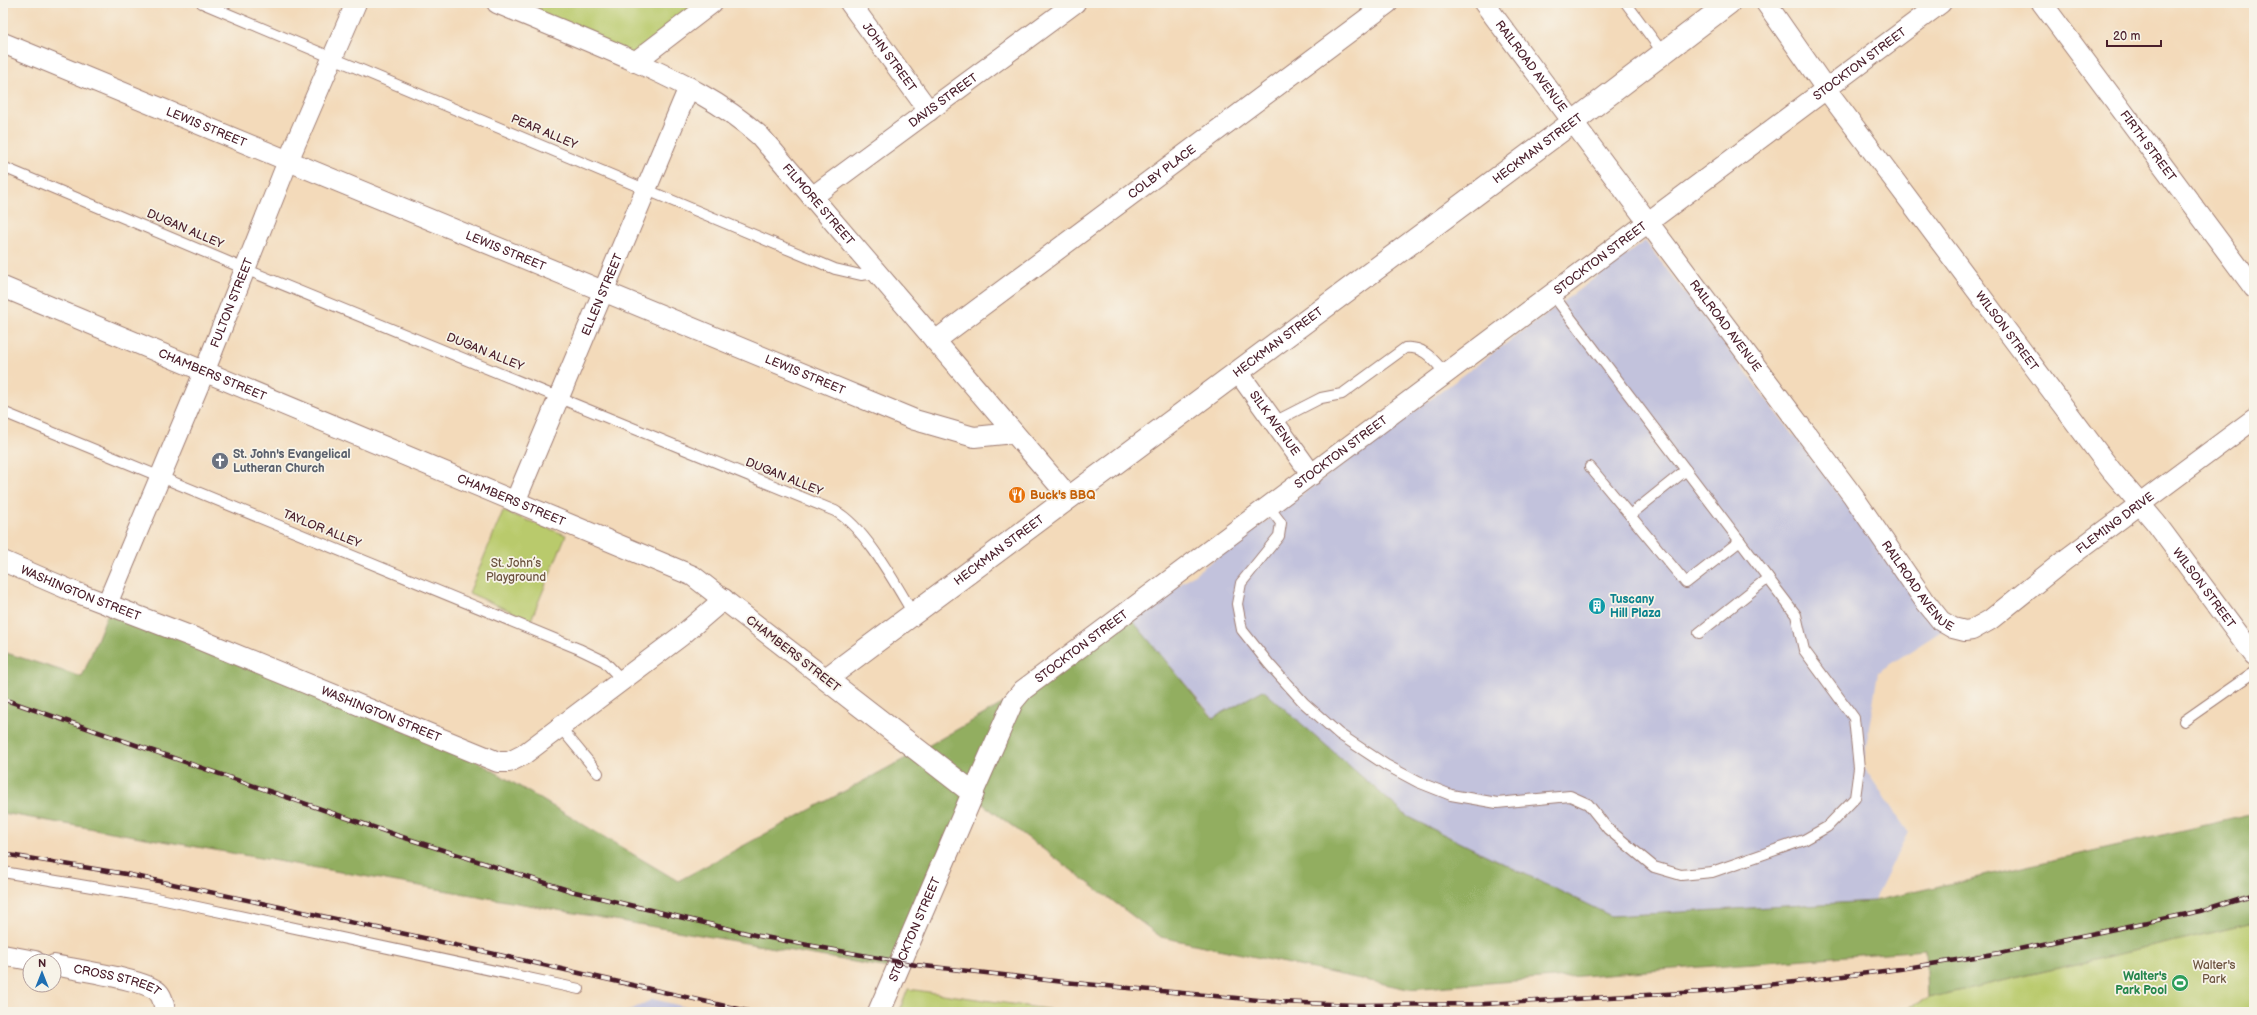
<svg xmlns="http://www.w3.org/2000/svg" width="2257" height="1015" viewBox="0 0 2257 1015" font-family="'Balsamiq Sans',sans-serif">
	<rect width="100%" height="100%" fill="#f7f3e8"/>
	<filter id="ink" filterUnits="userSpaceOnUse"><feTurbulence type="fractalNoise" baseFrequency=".025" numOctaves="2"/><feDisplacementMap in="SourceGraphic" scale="8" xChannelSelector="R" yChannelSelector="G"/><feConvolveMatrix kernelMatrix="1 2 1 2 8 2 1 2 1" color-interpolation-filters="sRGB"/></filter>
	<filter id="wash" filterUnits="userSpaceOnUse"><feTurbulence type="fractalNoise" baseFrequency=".012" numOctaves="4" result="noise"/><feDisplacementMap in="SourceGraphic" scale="16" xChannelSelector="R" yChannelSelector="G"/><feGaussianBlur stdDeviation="0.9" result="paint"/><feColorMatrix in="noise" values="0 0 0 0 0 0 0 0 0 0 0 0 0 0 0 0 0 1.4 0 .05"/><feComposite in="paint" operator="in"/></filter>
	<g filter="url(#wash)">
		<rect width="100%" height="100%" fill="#f3daba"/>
		<!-- industrial -->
		<g fill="#c2c2dc">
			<path d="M 1645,241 L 1943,630 L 1878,672 L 1863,766 L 1908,832 L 1874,901 L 1611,916 L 1408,817 L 1263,690 L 1214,718 L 1132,620 Z"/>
			<path d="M 653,999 L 706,1012 L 626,1012 Z"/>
		</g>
		<!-- green -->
		<g fill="#b9ca6c" stroke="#82744c">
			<path d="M 503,3 L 717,3 L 644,60 Z"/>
			<path d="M 503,511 L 566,535 L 531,620 L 469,593 Z"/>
			<path d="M 2254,923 L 2254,1012 L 1899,1012 L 1928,998 Z"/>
			<path d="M 908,989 L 1067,1012 L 899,1012 Z"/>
		</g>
		<!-- forest -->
		<path fill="#92ae60" stroke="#6e6646" d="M 110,608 L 475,760 L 678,881 L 919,751 L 1011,699 L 1132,620 L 1213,718 L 1263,690 L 1408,817 L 1611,916 L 1874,901 L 2254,814 L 2254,923 L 1928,998 L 1926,950 L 1408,989 L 1161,937 L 972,796 L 900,970 L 3,813 L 3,652 L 82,677 Z"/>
	</g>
	<g filter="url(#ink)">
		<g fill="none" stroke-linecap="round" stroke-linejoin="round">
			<defs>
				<g id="service">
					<path d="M 202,3 L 835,269 L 861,275 L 878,273"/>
					<path d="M 1626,3 L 1663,53"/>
					<path d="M 3,167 L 245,269 L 835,511 C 865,527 896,585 914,615"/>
					<path d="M 3,412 L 579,649 L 604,661 L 623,681"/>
					<path d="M 1274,422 L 1321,398 L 1342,394 L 1405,348 C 1425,346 1434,361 1446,374"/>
					<path d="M 1590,467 L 1686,583 L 1740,541"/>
					<path d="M 1269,507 L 1281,523 L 1279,536 L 1241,583 L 1237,604 L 1242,630 L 1269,664 L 1304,703 L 1339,734 L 1386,765 L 1418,782 L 1451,795 L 1497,803 L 1570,796 L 1588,804 L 1608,829 L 1654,867 L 1681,875 L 1712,872 L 1804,840 L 1827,827 L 1855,798 L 1859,768 L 1854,718 L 1804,650 L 1796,615 L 1553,295"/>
					<path d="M 1630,515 L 1686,470"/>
					<path d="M 1699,633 L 1768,578"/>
					<path d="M 2184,721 L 2254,672"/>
					<path d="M 560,727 L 598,773"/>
					<path d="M 3,872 L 151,897 L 579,989"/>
				</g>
				<g id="minor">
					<path id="s1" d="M 497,3 C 542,22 587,40 632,60 C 678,81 722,102 760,136 L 1069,497"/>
					<path id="s2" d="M 850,3 L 929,111"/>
					<path id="s3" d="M 1484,3 L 1853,496 L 1925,601 L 1941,621 L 1953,628 L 1965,631 L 1972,630 L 1990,620 L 2065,560 L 2254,419"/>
					<path id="s4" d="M 1766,3 L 1826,89 L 2111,470 L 2156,523 L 2254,655"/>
					<path id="s5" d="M 2042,3 L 2254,288"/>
					<path id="s6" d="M 3,43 L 915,420 L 974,437 L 1014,433"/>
					<path d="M 635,62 L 712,3"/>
					<path id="s7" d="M 812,197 L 1075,3"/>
					<path id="s8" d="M 3,287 L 693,576 L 826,679"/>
					<path id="s9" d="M 935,341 L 1388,3"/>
					<path id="s10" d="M 1238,372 L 1312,475"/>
					<path id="s11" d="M 515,502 L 689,87"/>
					<path id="s12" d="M 3,561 L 70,590 L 203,641 L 498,762 L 509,762 L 523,755 L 681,636 L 724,599"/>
					<path id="s13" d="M 107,604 L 205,370 L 288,161 L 356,3"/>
					<path id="s14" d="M 973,793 L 1013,702 L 1023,690 L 1941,3"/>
					<path d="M 3,955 L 35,961"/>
					<path id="s15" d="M 54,965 C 73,969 148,980 158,992 C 163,997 164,1005 165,1012"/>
				</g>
				<g id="tertiary">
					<path id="s16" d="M 879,1012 L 973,793 L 826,679 L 1573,122 L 1729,3"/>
				</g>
			</defs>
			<!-- service casing -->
			<use href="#service" stroke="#9e7c72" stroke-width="12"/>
			<!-- minor casing -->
			<use href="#minor" stroke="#9e7c72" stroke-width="22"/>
			<!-- tertiary casing -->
			<use href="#tertiary" stroke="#9e7c72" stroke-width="24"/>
			<!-- service -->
			<use href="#service" stroke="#fff" stroke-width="10"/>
			<!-- minor -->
			<use href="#minor" stroke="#fff" stroke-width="20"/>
			<!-- tertiary -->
			<use href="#tertiary" stroke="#fff" stroke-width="22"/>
			<defs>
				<g id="rail">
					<path d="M 3,699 L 396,835 L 571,891 L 759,936 L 916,965 L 1064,982 L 1279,1002 L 1355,1005 L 1484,1004 L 1701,992 L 1795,982 L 1900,969 L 2000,953 L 2200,911 L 2254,894"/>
					<path d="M 3,854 L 126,874 L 424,938 L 752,1012"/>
				</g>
			</defs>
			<!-- rail casing -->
			<use href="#rail" stroke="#4a1f2b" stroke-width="4.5"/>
			<!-- rail -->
			<use href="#rail" stroke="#f7f3e8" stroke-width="3" stroke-dasharray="9" stroke-linecap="butt"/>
		</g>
	</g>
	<!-- icons -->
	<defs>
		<symbol id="church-disc" viewBox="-11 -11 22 22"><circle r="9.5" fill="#6b7280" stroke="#f7f3e8"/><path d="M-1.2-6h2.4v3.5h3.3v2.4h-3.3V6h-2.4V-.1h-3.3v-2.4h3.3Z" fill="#fff"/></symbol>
		<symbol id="restaurant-disc" viewBox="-11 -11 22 22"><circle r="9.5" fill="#e8710a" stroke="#f7f3e8"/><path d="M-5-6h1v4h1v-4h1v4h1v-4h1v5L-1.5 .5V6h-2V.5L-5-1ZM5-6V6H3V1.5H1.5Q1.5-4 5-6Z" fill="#fff"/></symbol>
		<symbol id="building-disc" viewBox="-11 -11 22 22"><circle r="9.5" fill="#0f9aa8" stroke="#f7f3e8"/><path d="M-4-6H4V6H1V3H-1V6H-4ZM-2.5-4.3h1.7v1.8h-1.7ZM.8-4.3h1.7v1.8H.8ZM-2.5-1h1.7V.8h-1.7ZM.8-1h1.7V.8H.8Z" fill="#fff"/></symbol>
		<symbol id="stadium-disc" viewBox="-11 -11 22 22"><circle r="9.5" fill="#2e9e5b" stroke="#f7f3e8"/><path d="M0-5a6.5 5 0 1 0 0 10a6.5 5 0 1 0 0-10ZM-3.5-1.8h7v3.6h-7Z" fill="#fff"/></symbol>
	</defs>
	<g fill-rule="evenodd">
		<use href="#church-disc" x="210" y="451" width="20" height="20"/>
		<use href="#restaurant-disc" x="1007" y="485" width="20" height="20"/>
		<use href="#building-disc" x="1587" y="596" width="20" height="20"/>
		<use href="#stadium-disc" x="2170" y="973" width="20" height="20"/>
	</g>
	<g text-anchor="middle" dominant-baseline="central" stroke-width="3.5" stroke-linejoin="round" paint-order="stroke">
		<!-- street labels -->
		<g font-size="12" fill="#4a1f2b" stroke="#f7f3e8">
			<text stroke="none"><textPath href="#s2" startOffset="67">JOHN STREET</textPath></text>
			<text stroke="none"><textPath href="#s14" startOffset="1160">STOCKTON STREET</textPath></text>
			<text stroke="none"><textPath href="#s3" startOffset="79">RAILROAD AVENUE</textPath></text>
			<text stroke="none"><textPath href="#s7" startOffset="163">DAVIS STREET</textPath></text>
			<text stroke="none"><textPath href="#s6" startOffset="220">LEWIS STREET</textPath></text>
			<text transform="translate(544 132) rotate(23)">PEAR ALLEY</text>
			<text stroke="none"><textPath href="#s5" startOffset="178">FIRTH STREET</textPath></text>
			<text stroke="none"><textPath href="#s16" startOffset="1312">HECKMAN STREET</textPath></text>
			<text stroke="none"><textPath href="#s9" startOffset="283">COLBY PLACE</textPath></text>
			<text stroke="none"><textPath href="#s1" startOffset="386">FILMORE STREET</textPath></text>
			<text transform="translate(185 229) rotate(23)">DUGAN ALLEY</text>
			<text stroke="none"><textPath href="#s6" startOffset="544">LEWIS STREET</textPath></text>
			<text stroke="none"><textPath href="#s14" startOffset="836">STOCKTON STREET</textPath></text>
			<text stroke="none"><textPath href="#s11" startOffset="225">ELLEN STREET</textPath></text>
			<text stroke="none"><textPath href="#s13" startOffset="326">FULTON STREET</textPath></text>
			<text stroke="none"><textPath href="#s3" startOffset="403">RAILROAD AVENUE</textPath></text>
			<text stroke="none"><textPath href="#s4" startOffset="407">WILSON STREET</textPath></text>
			<text stroke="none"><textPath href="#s16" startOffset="988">HECKMAN STREET</textPath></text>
			<text transform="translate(485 352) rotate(22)">DUGAN ALLEY</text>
			<text stroke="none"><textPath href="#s8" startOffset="227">CHAMBERS STREET</textPath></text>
			<text stroke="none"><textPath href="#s6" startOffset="868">LEWIS STREET</textPath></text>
			<text stroke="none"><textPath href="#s10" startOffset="63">SILK AVENUE</textPath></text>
			<text stroke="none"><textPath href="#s14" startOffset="512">STOCKTON STREET</textPath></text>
			<text transform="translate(784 477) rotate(22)">DUGAN ALLEY</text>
			<text stroke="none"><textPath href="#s8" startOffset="551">CHAMBERS STREET</textPath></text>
			<text stroke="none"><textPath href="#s3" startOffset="981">FLEMING DRIVE</textPath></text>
			<text transform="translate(322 529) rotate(22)">TAYLOR ALLEY</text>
			<text stroke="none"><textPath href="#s16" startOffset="640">HECKMAN STREET</textPath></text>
			<text stroke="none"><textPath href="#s3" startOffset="727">RAILROAD AVENUE</textPath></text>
			<text stroke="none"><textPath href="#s4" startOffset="731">WILSON STREET</textPath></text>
			<text stroke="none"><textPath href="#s12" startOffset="84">WASHINGTON STREET</textPath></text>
			<text stroke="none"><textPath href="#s14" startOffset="188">STOCKTON STREET</textPath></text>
			<text transform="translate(793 654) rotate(38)">CHAMBERS STREET</text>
			<text stroke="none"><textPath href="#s12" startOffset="408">WASHINGTON STREET</textPath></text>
			<text stroke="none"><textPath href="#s16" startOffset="90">STOCKTON STREET</textPath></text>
			<text stroke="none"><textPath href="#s15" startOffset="65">CROSS STREET</textPath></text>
		</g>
		<!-- worship labels -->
		<g font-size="12" font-weight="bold" fill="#5b616d" stroke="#f7f3e8" text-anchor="start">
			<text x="233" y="454">St. John's Evangelical<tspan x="233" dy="14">Lutheran Church</tspan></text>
		</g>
		<!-- food labels -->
		<g font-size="12" font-weight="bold" fill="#c56008" stroke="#f7f3e8" text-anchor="start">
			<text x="1030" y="495">Buck's BBQ</text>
		</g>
		<!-- park labels -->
		<g font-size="12" fill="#6b523e" stroke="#f7f3e8">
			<text x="516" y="563">St. John’s<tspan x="516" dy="14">Playground</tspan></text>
			<text x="2214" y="965">Walter's<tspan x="2214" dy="14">Park</tspan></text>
		</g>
		<!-- culture labels -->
		<g font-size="12" font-weight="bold" fill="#0d838f" stroke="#f7f3e8" text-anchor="start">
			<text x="1610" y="599">Tuscany<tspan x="1610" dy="14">Hill Plaza</tspan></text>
		</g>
		<!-- leisure labels -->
		<g font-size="12" font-weight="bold" fill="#27864d" stroke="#f7f3e8" text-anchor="end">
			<text x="2167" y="976">Walter's<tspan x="2167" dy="14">Park Pool</tspan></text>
		</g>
	</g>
	<!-- margin -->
	<rect width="2257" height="1015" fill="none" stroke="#f7f3e8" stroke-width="16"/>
	<!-- north arrow -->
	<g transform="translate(42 973)"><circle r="19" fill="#f7f3e8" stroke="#b29e9c"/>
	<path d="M0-3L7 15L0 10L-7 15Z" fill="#1f6fb2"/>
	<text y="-6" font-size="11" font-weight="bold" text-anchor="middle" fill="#4a1f2b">N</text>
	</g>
	<!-- scale -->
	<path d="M2107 40v6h54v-6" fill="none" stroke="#4a1f2b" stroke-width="2"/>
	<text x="2113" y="40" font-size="12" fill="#4a1f2b" stroke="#f7f3e8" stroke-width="3" paint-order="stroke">20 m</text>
</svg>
